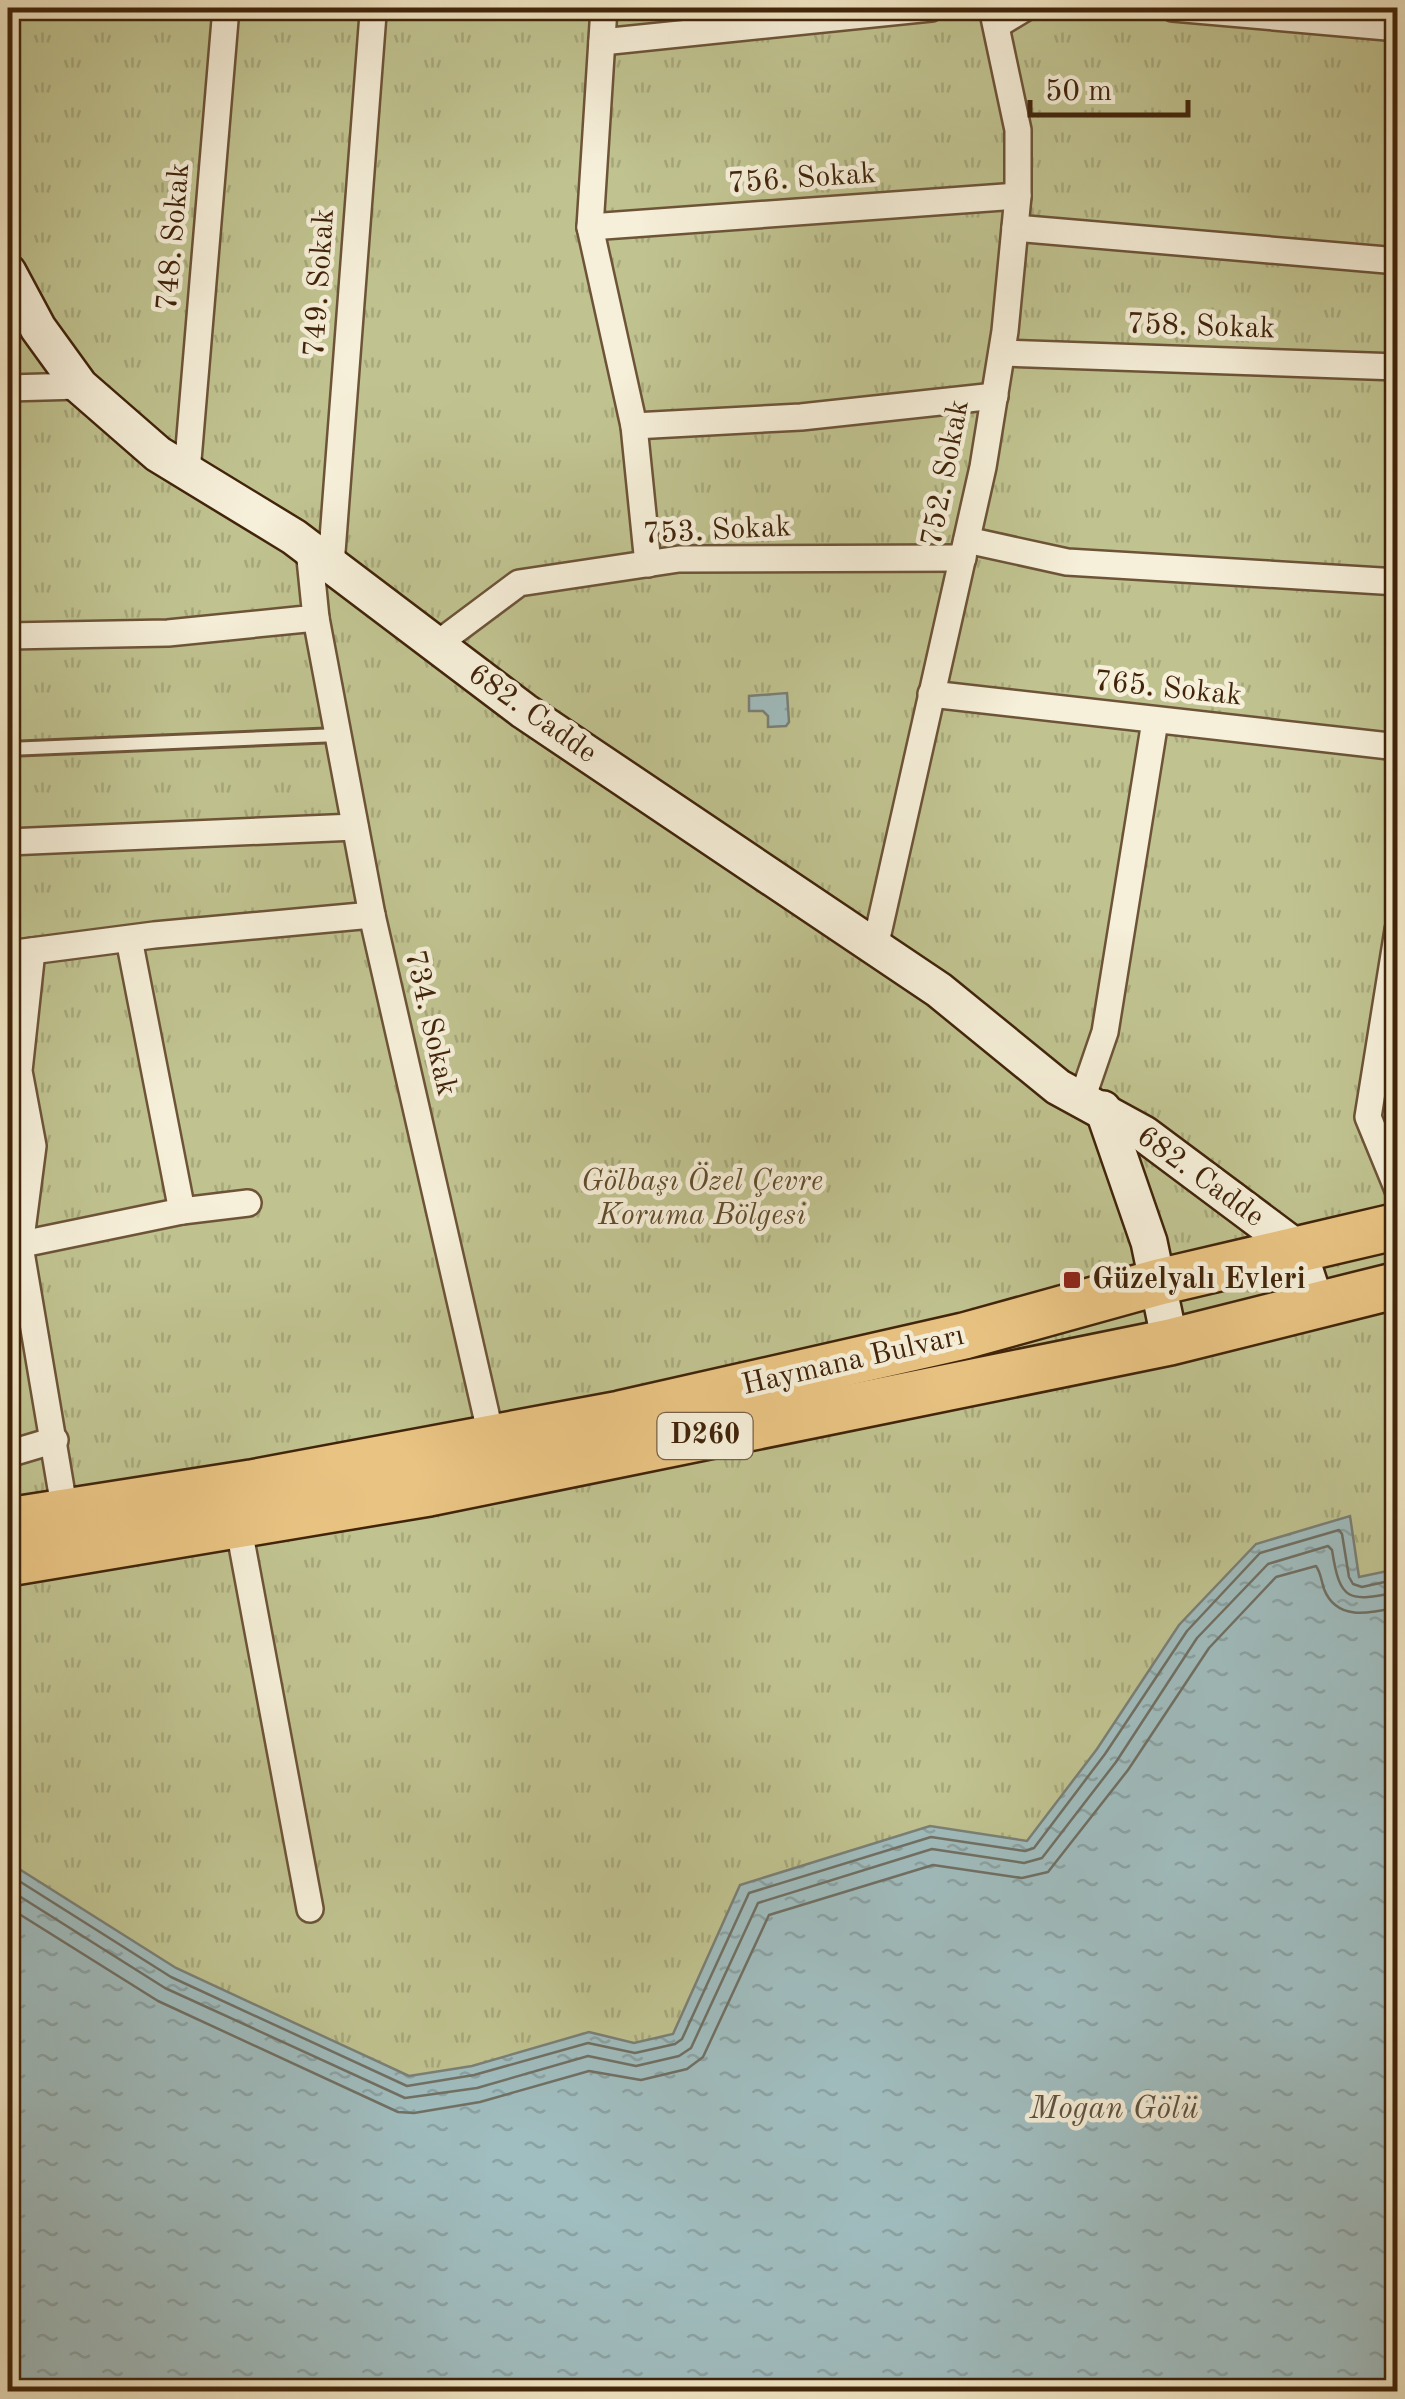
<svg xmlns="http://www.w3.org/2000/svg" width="1405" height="2399" viewBox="0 0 1405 2399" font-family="'Old Standard TT',serif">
	<defs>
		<pattern id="park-tufts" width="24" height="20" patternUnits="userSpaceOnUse" patternTransform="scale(2.5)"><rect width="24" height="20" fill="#c0c390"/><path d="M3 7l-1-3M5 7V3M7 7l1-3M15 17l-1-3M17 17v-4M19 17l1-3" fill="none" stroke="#a6a77b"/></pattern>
		<pattern id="water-ripples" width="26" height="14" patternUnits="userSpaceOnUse" patternTransform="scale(2.5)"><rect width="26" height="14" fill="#a0bdbf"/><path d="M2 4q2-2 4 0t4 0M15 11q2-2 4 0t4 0" fill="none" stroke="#8ba2a3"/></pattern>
	</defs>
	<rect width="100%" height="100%" fill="#f1e6c4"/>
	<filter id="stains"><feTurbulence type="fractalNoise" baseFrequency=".002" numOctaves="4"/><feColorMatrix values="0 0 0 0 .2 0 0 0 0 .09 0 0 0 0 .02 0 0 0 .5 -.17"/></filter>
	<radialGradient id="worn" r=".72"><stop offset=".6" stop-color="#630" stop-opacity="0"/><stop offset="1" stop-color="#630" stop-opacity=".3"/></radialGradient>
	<!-- park -->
	<rect fill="url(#park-tufts)" stroke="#80744d" stroke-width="2.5" x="8" y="8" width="1389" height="2383"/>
	<!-- water -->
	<g fill="url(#water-ripples)" stroke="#7a8077" stroke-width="2.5">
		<path d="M 787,693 L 789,722 L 786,726 L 768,727 L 768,716 L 763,711 L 749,711 L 749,696 Z"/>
		<path d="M 1350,1516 L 1359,1577 L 1397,1569 L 1397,2391 L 8,2391 L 8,1862 L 176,1968 L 409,2076 L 472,2066 L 589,2032 L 634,2043 L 673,2034 L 740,1885 L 930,1826 L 1027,1841 L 1097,1749 L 1179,1625 L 1256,1544 Z"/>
	</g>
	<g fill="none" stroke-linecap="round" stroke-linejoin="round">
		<!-- shore -->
		<g stroke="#707064" stroke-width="2.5">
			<path d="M 8,1874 L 171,1977 L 407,2086 L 474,2075 L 588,2043 L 635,2053 L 675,2044 L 682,2039 L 749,1893 L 931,1837 L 1025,1851 L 1034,1848 L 1105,1754 L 1187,1631 L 1260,1553 L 1339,1530 L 1342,1534 L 1349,1577 L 1353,1584 L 1362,1587 L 1398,1579"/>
			<path d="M 8,1889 L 165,1988 L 405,2098 L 477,2088 L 588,2056 L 636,2066 L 679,2056 L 691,2048 L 758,1903 L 932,1849 L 1024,1863 L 1042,1858 L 1116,1762 L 1197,1638 L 1268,1564 L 1328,1546 L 1332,1550 C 1340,1602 1348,1602 1398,1592"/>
			<path d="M 8,1907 L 158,2001 L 398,2112 L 414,2113 L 480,2102 L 589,2071 L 641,2080 L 687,2069 L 703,2057 L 769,1915 L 933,1865 L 1022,1878 L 1048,1872 L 1128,1770 L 1209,1648 L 1276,1577 L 1316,1566 C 1321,1573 1321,1580 1324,1589 C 1337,1622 1371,1613 1398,1607"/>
		</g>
		<defs>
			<path id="lane" d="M 8,749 L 338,735"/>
			<g id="street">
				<path d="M 604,8 L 590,227 L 634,426 L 648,564"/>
				<path d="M 1173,8 L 1398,28"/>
				<path d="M 997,25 L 1025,8"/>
				<path d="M 602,42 L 931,8"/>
				<path d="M 590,227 L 1018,196"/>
				<path d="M 1015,228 L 1398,261"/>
				<path d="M 1002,353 L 1398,367"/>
				<path d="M 8,388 L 80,386"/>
				<path d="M 634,426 L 801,417 L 995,396"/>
				<path d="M 187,472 L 226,8"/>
				<path d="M 967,540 L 1067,562 L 1398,582"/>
				<path d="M 331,565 L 373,14 L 368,8"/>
				<path d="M 316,618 L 372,915 L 492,1440"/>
				<path d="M 8,636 L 168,633 L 316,618 L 309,549"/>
				<path d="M 436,645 L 519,583 L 679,559 L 963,558"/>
				<path d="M 931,694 L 1398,747"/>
				<path d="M 8,842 L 355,827"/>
				<path d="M 1398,930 L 1368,1117 L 1398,1190"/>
				<path d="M 129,939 L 182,1211"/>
				<path d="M 875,947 L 983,467 L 1005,331 L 1018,196 L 1018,130 L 992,8"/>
				<path d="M 32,951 L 19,1071 L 33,1146 L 20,1246 L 65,1512"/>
				<path d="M 8,954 L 154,935 L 372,915"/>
				<path d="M 1082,1099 L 1105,1032 L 1155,721"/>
				<path d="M 8,1247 L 182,1211 L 248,1203"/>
				<path d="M 8,1454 L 55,1440"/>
				<path d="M 238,1524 L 310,1909"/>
			</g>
			<g id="secondary">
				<path d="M 8,272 L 38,328 L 80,386 L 158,454 L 294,537 L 524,711 L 939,990 L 1058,1087 L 1144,1134 L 1298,1249 L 1316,1304"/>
				<path d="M 1103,1109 L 1149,1242 L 1170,1342"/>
			</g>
			<g id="highway">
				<path d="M 8,1521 L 251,1483 L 620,1414 L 964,1336 L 1159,1282 L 1398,1226"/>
				<path d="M 8,1563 L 429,1493 L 1170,1342 L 1398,1285"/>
			</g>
		</defs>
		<!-- lane casing -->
		<use href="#lane" stroke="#6d5438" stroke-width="18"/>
		<!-- street casing -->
		<use href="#street" stroke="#6d5438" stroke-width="30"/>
		<!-- secondary casing -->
		<use href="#secondary" stroke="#41240a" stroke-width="40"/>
		<!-- highway casing -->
		<use href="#highway" stroke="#41240a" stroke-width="50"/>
		<!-- lane -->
		<use href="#lane" stroke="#f6efd9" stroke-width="12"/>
		<!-- street -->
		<use href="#street" stroke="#f6efd9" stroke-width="25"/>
		<!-- secondary -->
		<use href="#secondary" stroke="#f6efd9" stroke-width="35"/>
		<!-- highway -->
		<use href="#highway" stroke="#e8c382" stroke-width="45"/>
	</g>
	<!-- markers -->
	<rect fill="#8f2418" stroke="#f6efd9" stroke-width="4" x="1062" y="1270" width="20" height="20" rx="5"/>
	<g text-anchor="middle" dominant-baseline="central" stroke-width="9" stroke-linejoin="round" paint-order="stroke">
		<!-- shield labels -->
		<rect fill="#f6efd9" stroke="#776148" stroke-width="2.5" x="657.5" y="1413" width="95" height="46" rx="8"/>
		<g font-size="28" font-weight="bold" fill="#41240a">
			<text x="705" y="1436">D260</text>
		</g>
		<!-- street labels -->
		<g font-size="30" fill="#41240a" stroke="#f6efd9">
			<text transform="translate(802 179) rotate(-4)">756. Sokak</text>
			<text transform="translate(174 237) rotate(-85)">748. Sokak</text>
			<text transform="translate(320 283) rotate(-86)">749. Sokak</text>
			<text transform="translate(1201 327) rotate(2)">758. Sokak</text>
			<text transform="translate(946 473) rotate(-79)">752. Sokak</text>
			<text transform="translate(717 531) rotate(-3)">753. Sokak</text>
			<text transform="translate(1168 689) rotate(6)">765. Sokak</text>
			<text transform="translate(532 714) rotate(35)">682. Cadde</text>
			<text transform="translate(430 1023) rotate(77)">734. Sokak</text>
			<text transform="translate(1200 1177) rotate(36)">682. Cadde</text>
			<text transform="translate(853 1361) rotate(-13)">Haymana Bulvarı</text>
		</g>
		<!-- park labels -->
		<g font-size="30" font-style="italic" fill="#614c2c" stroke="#f6efd9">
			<text x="702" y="1182">Gölbaşı Özel Çevre<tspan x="702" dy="34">Koruma Bölgesi</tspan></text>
		</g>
		<!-- poi labels -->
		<g font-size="30" font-weight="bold" fill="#41240a" stroke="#f6efd9" text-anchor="start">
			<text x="1092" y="1280">Güzelyalı Evleri</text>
		</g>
		<!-- water labels -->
		<g font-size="32" font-style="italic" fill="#5e5240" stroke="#f6efd9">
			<text x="1114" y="2110">Mogan Gölü</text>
		</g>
	</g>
	<!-- margin -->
	<rect width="1405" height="2399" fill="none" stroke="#f1e6c4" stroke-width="40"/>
	<rect x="10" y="10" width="1385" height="2379" fill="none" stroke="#41240a" stroke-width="5"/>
	<rect x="20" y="20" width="1365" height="2359" fill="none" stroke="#41240a" stroke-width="2.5"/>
	<!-- scale -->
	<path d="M1030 100v15h158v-15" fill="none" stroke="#41240a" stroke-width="5"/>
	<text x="1045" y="100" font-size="30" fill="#41240a" stroke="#f6efd9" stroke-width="8" paint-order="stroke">50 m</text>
	<rect width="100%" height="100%" filter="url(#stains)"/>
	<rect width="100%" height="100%" fill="url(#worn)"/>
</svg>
